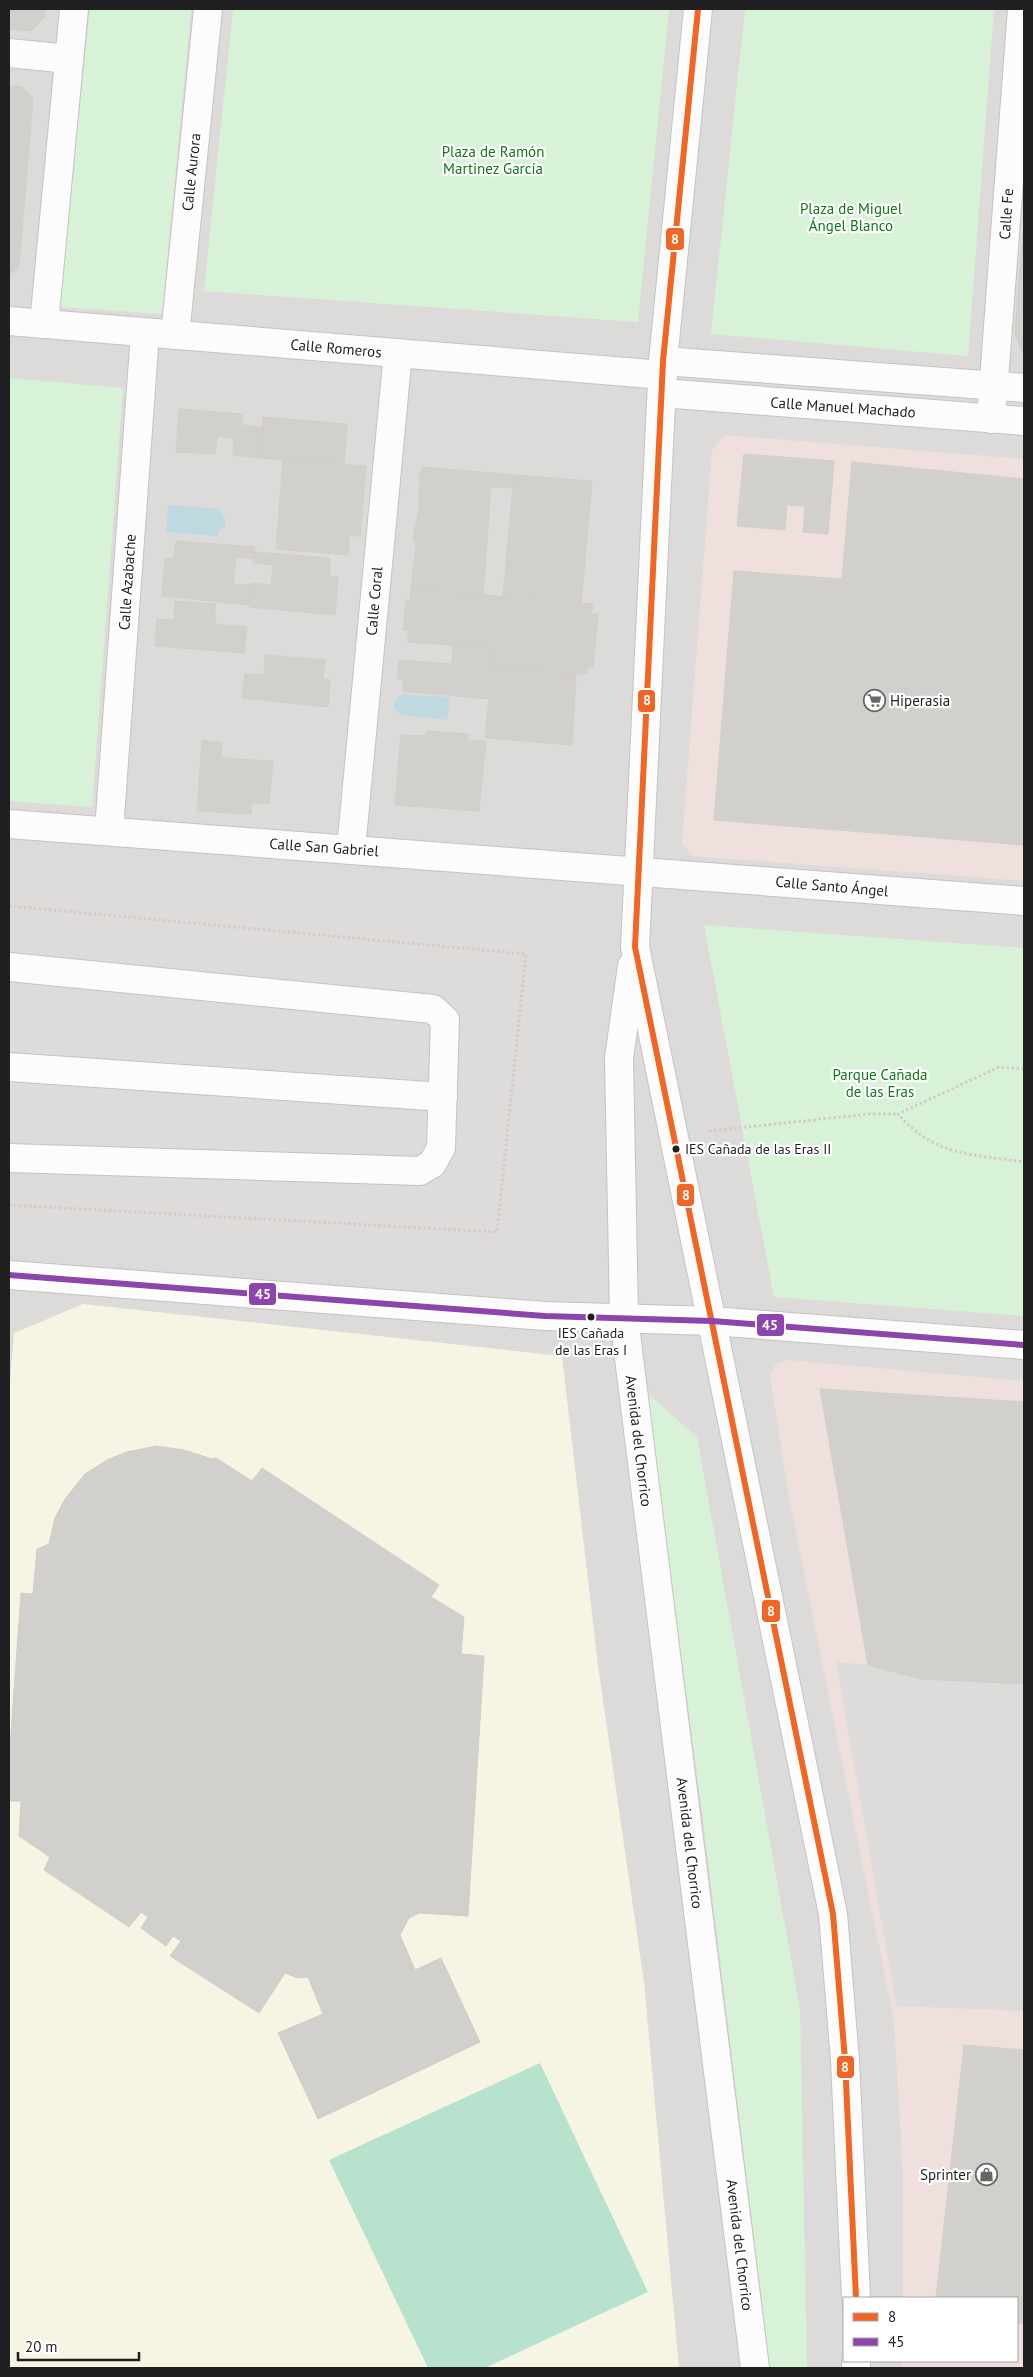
<svg xmlns="http://www.w3.org/2000/svg" width="1033" height="2377" viewBox="0 0 1033 2377" font-family="'PT Sans',sans-serif">
	<rect width="100%" height="100%" fill="#eeebe8"/>
	<!-- residential -->
	<path fill="#dddbd9" fill-rule="evenodd" d="M 9,9 L 1024,9 L 1024,2368 L 9,2368 ZM 844,2298 L 1017,2298 L 1017,2361 L 844,2361 Z"/>
	<!-- commercial -->
	<g fill="#efe0de">
		<path d="M 725,435 L 1024,459 L 1024,881 L 693,856 L 682,843 L 712,450 Z"/>
		<path d="M 788,1360 L 1024,1381 L 1024,2368 L 902,2368 L 902,2361 L 1017,2361 L 1017,2298 L 903,2298 L 903,2175 L 894,2020 L 788,1491 L 770,1375 L 776,1364 Z"/>
	</g>
	<!-- education -->
	<path fill="#f6f5e4" d="M 83,1304 L 562,1356 L 598,1666 L 644,1982 L 679,2368 L 9,2368 L 9,1393 L 14,1333 Z"/>
	<!-- park -->
	<g fill="#d8f2d7">
		<path d="M 90,9 L 191,9 L 162,314 L 59,307 Z"/>
		<path d="M 233,9 L 669,9 L 638,322 L 204,291 Z"/>
		<path d="M 745,9 L 994,9 L 968,356 L 711,334 Z"/>
		<path d="M 9,378 L 123,388 L 92,807 L 9,801 Z"/>
		<path d="M 704,925 L 1024,948 L 1024,1316 L 774,1297 Z"/>
		<path d="M 647,1393 L 697,1437 L 800,2009 L 807,2368 L 770,2368 L 704,1827 Z"/>
	</g>
	<!-- pitch -->
	<path fill="#b6e2ce" d="M 540,2063 L 648,2292 L 485,2368 L 428,2368 L 329,2160 Z"/>
	<!-- parking -->
	<g fill="#dedcdb">
		<path d="M 9,897 L 535,945 L 505,1237 L 9,1220 Z"/>
		<path d="M 836,1662 L 1024,1678 L 1024,2011 L 896,2006 Z"/>
	</g>
	<!-- water -->
	<g fill="#bed9df">
		<path d="M 168,505 L 221,509 L 221,513 L 225,518 L 225,527 L 219,531 L 218,536 L 166,532 Z"/>
		<path d="M 402,695 L 450,697 L 447,720 L 401,715 L 393,707 L 395,700 Z"/>
	</g>
	<!-- building -->
	<g fill="#d2d0cd" stroke="#d1cdca">
		<path d="M 9,9 L 45,9 L 44,18 L 31,31 L 9,29 Z"/>
		<path d="M 9,86 L 22,87 L 33,99 L 19,266 L 9,275 Z"/>
		<path d="M 1023,233 L 1024,233 L 1024,279 L 1019,278 Z"/>
		<path d="M 1019,278 L 1024,279 L 1024,355 L 1015,334 Z"/>
		<path d="M 179,409 L 243,414 L 242,425 L 262,427 L 260,458 L 233,455 L 234,438 L 217,436 L 215,454 L 176,452 Z"/>
		<path d="M 263,417 L 347,424 L 344,465 L 260,458 Z"/>
		<path d="M 744,454 L 834,461 L 828,534 L 803,532 L 805,506 L 787,505 L 785,530 L 737,526 Z"/>
		<path d="M 283,460 L 366,466 L 360,536 L 349,536 L 348,555 L 276,549 Z"/>
		<path d="M 852,462 L 1024,479 L 1024,845 L 714,820 L 734,571 L 842,579 Z"/>
		<path d="M 423,467 L 514,475 L 513,488 L 491,487 L 483,595 L 411,589 L 416,544 L 413,538 L 419,509 L 420,484 L 419,477 Z"/>
		<path d="M 514,475 L 592,481 L 581,604 L 503,597 Z"/>
		<path d="M 176,541 L 255,547 L 254,559 L 236,556 L 233,584 L 251,585 L 249,605 L 162,596 L 165,558 L 173,559 Z"/>
		<path d="M 254,552 L 330,558 L 330,577 L 338,577 L 335,615 L 249,607 L 251,583 L 271,585 L 273,565 L 253,563 Z"/>
		<path d="M 411,589 L 593,604 L 591,614 L 598,615 L 593,667 L 587,667 L 587,674 L 489,667 L 492,648 L 408,642 L 408,630 L 403,630 L 406,600 L 410,600 Z"/>
		<path d="M 175,601 L 215,604 L 215,624 L 247,627 L 244,653 L 155,646 L 157,619 L 174,620 Z"/>
		<path d="M 453,645 L 492,648 L 489,667 L 576,674 L 572,745 L 485,738 L 489,699 L 403,691 L 403,679 L 397,679 L 399,660 L 452,664 Z"/>
		<path d="M 265,655 L 325,660 L 323,679 L 330,680 L 328,707 L 242,698 L 245,674 L 264,675 Z"/>
		<path d="M 427,731 L 468,734 L 467,740 L 486,741 L 479,811 L 395,805 L 401,735 L 426,736 Z"/>
		<path d="M 202,740 L 222,743 L 221,758 L 273,761 L 269,804 L 251,802 L 251,814 L 197,811 Z"/>
		<path d="M 820,1389 L 1024,1402 L 1024,1684 L 920,1679 L 868,1665 Z"/>
		<path d="M 156,1446 L 184,1450 L 212,1459 L 216,1458 L 252,1481 L 262,1468 L 439,1585 L 431,1597 L 464,1617 L 461,1654 L 484,1656 L 468,1916 L 419,1913 L 409,1918 L 400,1935 L 415,1970 L 441,1958 L 480,2042 L 318,2119 L 278,2033 L 323,2014 L 308,1977 L 298,1978 L 285,1973 L 259,2013 L 170,1956 L 181,1941 L 173,1936 L 166,1946 L 141,1928 L 148,1917 L 141,1912 L 129,1927 L 44,1870 L 50,1857 L 19,1836 L 21,1801 L 9,1801 L 9,1761 L 21,1593 L 33,1594 L 37,1549 L 49,1544 L 55,1518 L 65,1499 L 85,1474 L 107,1460 L 127,1452 Z"/>
		<path d="M 964,2045 L 1024,2050 L 1024,2323 L 1017,2323 L 1017,2298 L 936,2298 Z"/>
	</g>
	<g fill="none" stroke-linecap="round" stroke-linejoin="round">
		<defs>
			<g id="minor">
				<path d="M 698,9 L 663,361 L 635,947 L 833,1914 L 845,2060 L 856,2298"/>
				<path d="M 9,53 L 69,59"/>
				<path d="M 9,321 L 663,375"/>
				<path d="M 44,324 L 74,9"/>
				<path d="M 175,335 L 208,9"/>
				<path d="M 663,361 L 1024,388"/>
				<path d="M 662,393 L 1024,421"/>
				<path d="M 991,419 L 1022,9"/>
				<path d="M 9,824 L 1024,901"/>
				<path d="M 109,831 L 145,333"/>
				<path d="M 351,849 L 398,353"/>
				<path d="M 632,966 L 619,1058 L 624,1318 L 755,2368"/>
				<path d="M 9,967 L 433,1009 L 445,1020 L 441,1148 L 432,1164 L 420,1171 L 9,1158"/>
				<path d="M 9,1067 L 443,1097"/>
				<path d="M 9,1275 L 545,1316 L 712,1321 L 1024,1345"/>
				<path d="M 856,2368 L 856,2361"/>
			</g>
		</defs>
		<!-- minor casing -->
		<use href="#minor" stroke="#c5c3c2" stroke-width="30"/>
		<!-- path -->
		<g stroke="#d6c9c7" stroke-width="3" stroke-dasharray="2.5 2.5" stroke-linecap="butt">
			<path d="M 9,906 L 526,954 L 497,1232 L 9,1205"/>
			<path d="M 1024,1069 L 999,1067 L 898,1114 C 936,1157 972,1154 1024,1162"/>
			<path d="M 709,1131 L 869,1114 L 898,1114"/>
		</g>
		<!-- minor -->
		<use href="#minor" stroke="#fcfcfc" stroke-width="28"/>
		<defs>
			<path id="bus-1" d="M 698,9 L 663,361 L 635,947 L 833,1914 L 845,2060 L 856,2298"/>
			<path id="bus-2" d="M 9,1275 L 545,1316 L 712,1321 L 1024,1345"/>
		</defs>
		<!-- bus-1 casing -->
		<use href="#bus-1" stroke="#fff" stroke-width="10"/>
		<!-- bus-2 casing -->
		<use href="#bus-2" stroke="#fff" stroke-width="10"/>
		<!-- bus-1 -->
		<use href="#bus-1" stroke="#f26522" stroke-width="6"/>
		<!-- bus-2 -->
		<use href="#bus-2" stroke="#8e44ad" stroke-width="6"/>
	</g>
	<!-- icons -->
	<defs>
		<symbol id="supermarket-ring" viewBox="-11 -11 22 22"><circle r="9.5" fill="#fff" stroke="#676665" stroke-width="1.5"/><path d="M-6-5.5h2.5l.6 2H6L4.5 2H-2.5L-4.4-4H-6ZM-1.5 3.2a1.3 1.3 0 1 0 .1 0ZM3 3.2a1.3 1.3 0 1 0 .1 0Z" fill="#676665"/></symbol>
		<symbol id="shop-ring" viewBox="-11 -11 22 22"><circle r="9.5" fill="#fff" stroke="#676665" stroke-width="1.5"/><path d="M-5-2.5h2.3a2.7 3.5 0 0 1 5.4 0H5L5.5 6h-11ZM-1.5-2.5h3a1.5 2.3 0 0 0-3 0Z" fill="#676665"/></symbol>
	</defs>
	<g fill-rule="evenodd">
		<use href="#supermarket-ring" x="862" y="688" width="25" height="25"/>
		<use href="#shop-ring" x="974" y="2162" width="25" height="25"/>
	</g>
	<!-- markers -->
	<g fill="#1f1f1f" stroke="#fff" stroke-width="2">
		<circle cx="676" cy="1149" r="4.5"/>
		<circle cx="591" cy="1317" r="4.5"/>
	</g>
	<g text-anchor="middle" dominant-baseline="central" stroke-width="4.5" stroke-linejoin="round" paint-order="stroke">
		<!-- bus labels -->
		<g font-size="14" fill="#1f1f1f" stroke="#fff" text-anchor="start">
			<text x="685" y="1149">IES Cañada de las Eras II</text>
			<text x="591" y="1333" text-anchor="middle">IES Cañada<tspan x="591" dy="17">de las Eras I</tspan></text>
		</g>
		<!-- park labels -->
		<g font-size="15" fill="#117918" stroke="#fff">
			<text x="493" y="151">Plaza de Ramón<tspan x="493" dy="17">Martinez García</tspan></text>
			<text x="851" y="208">Plaza de Miguel<tspan x="851" dy="17">Ángel Blanco</tspan></text>
			<text x="880" y="1074">Parque Cañada<tspan x="880" dy="17">de las Eras</tspan></text>
		</g>
		<!-- street labels -->
		<g font-size="15" fill="#1f1f1f" stroke="#fff">
			<text transform="translate(191 172) rotate(-84)">Calle Aurora</text>
			<text transform="translate(1006 214) rotate(-86)">Calle Fe</text>
			<text transform="translate(336 348) rotate(5)">Calle Romeros</text>
			<text transform="translate(843 407) rotate(4)">Calle Manuel Machado</text>
			<text transform="translate(127 582) rotate(-86)">Calle Azabache</text>
			<text transform="translate(374 601) rotate(-85)">Calle Coral</text>
			<text transform="translate(324 847) rotate(4)">Calle San Gabriel</text>
			<text transform="translate(832 886) rotate(5)">Calle Santo Ángel</text>
			<text transform="translate(639 1441) rotate(83)">Avenida del Chorrico</text>
			<text transform="translate(690 1843) rotate(83)">Avenida del Chorrico</text>
			<text transform="translate(740 2245) rotate(83)">Avenida del Chorrico</text>
		</g>
		<!-- poi labels -->
		<g font-size="15" fill="#1f1f1f" stroke="#fff" text-anchor="start">
			<text x="890" y="700">Hiperasia</text>
			<text x="971" y="2174" text-anchor="end">Sprinter</text>
		</g>
	</g>
	<g stroke="#fff" stroke-width="2">
		<rect x="665" y="227" width="20" height="24" rx="5" fill="#f26522"/>
		<rect x="637" y="689" width="19" height="24" rx="5" fill="#f26522"/>
		<rect x="676" y="1183" width="19" height="24" rx="5" fill="#f26522"/>
		<rect x="248" y="1282" width="29" height="24" rx="5" fill="#8e44ad"/>
		<rect x="756" y="1313" width="29" height="24" rx="5" fill="#8e44ad"/>
		<rect x="761" y="1599" width="20" height="24" rx="5" fill="#f26522"/>
		<rect x="836" y="2055" width="19" height="24" rx="5" fill="#f26522"/>
	</g>
	<g font-size="14" text-anchor="middle" font-weight="bold" fill="#fff">
		<text x="675" y="244">8</text>
		<text x="647" y="705">8</text>
		<text x="686" y="1200">8</text>
		<text x="263" y="1299">45</text>
		<text x="770" y="1330">45</text>
		<text x="771" y="1616">8</text>
		<text x="845" y="2072">8</text>
	</g>
	<!-- border -->
	<rect width="1033" height="2377" fill="none" stroke="#1f1f1f" stroke-width="20"/>
	<!-- legend -->
	<rect x="843" y="2297" width="175" height="65" fill="#ffffff" stroke="#a5a5a5"/>
	<rect x="853" y="2313" width="25" height="8" fill="#f26522" stroke="#a5a5a5"/>
	<text x="888" y="2322" font-size="15" fill="#1f1f1f">8</text>
	<rect x="853" y="2338" width="25" height="8" fill="#8e44ad" stroke="#a5a5a5"/>
	<text x="888" y="2347" font-size="15" fill="#1f1f1f">45</text>
	<!-- scale -->
	<path d="M18 2352v8h121v-8" fill="none" stroke="#1f1f1f" stroke-width="2.5"/>
	<text x="25" y="2352" font-size="15" fill="#1f1f1f" stroke="#ffffff" stroke-width="4" paint-order="stroke">20 m</text>
</svg>
